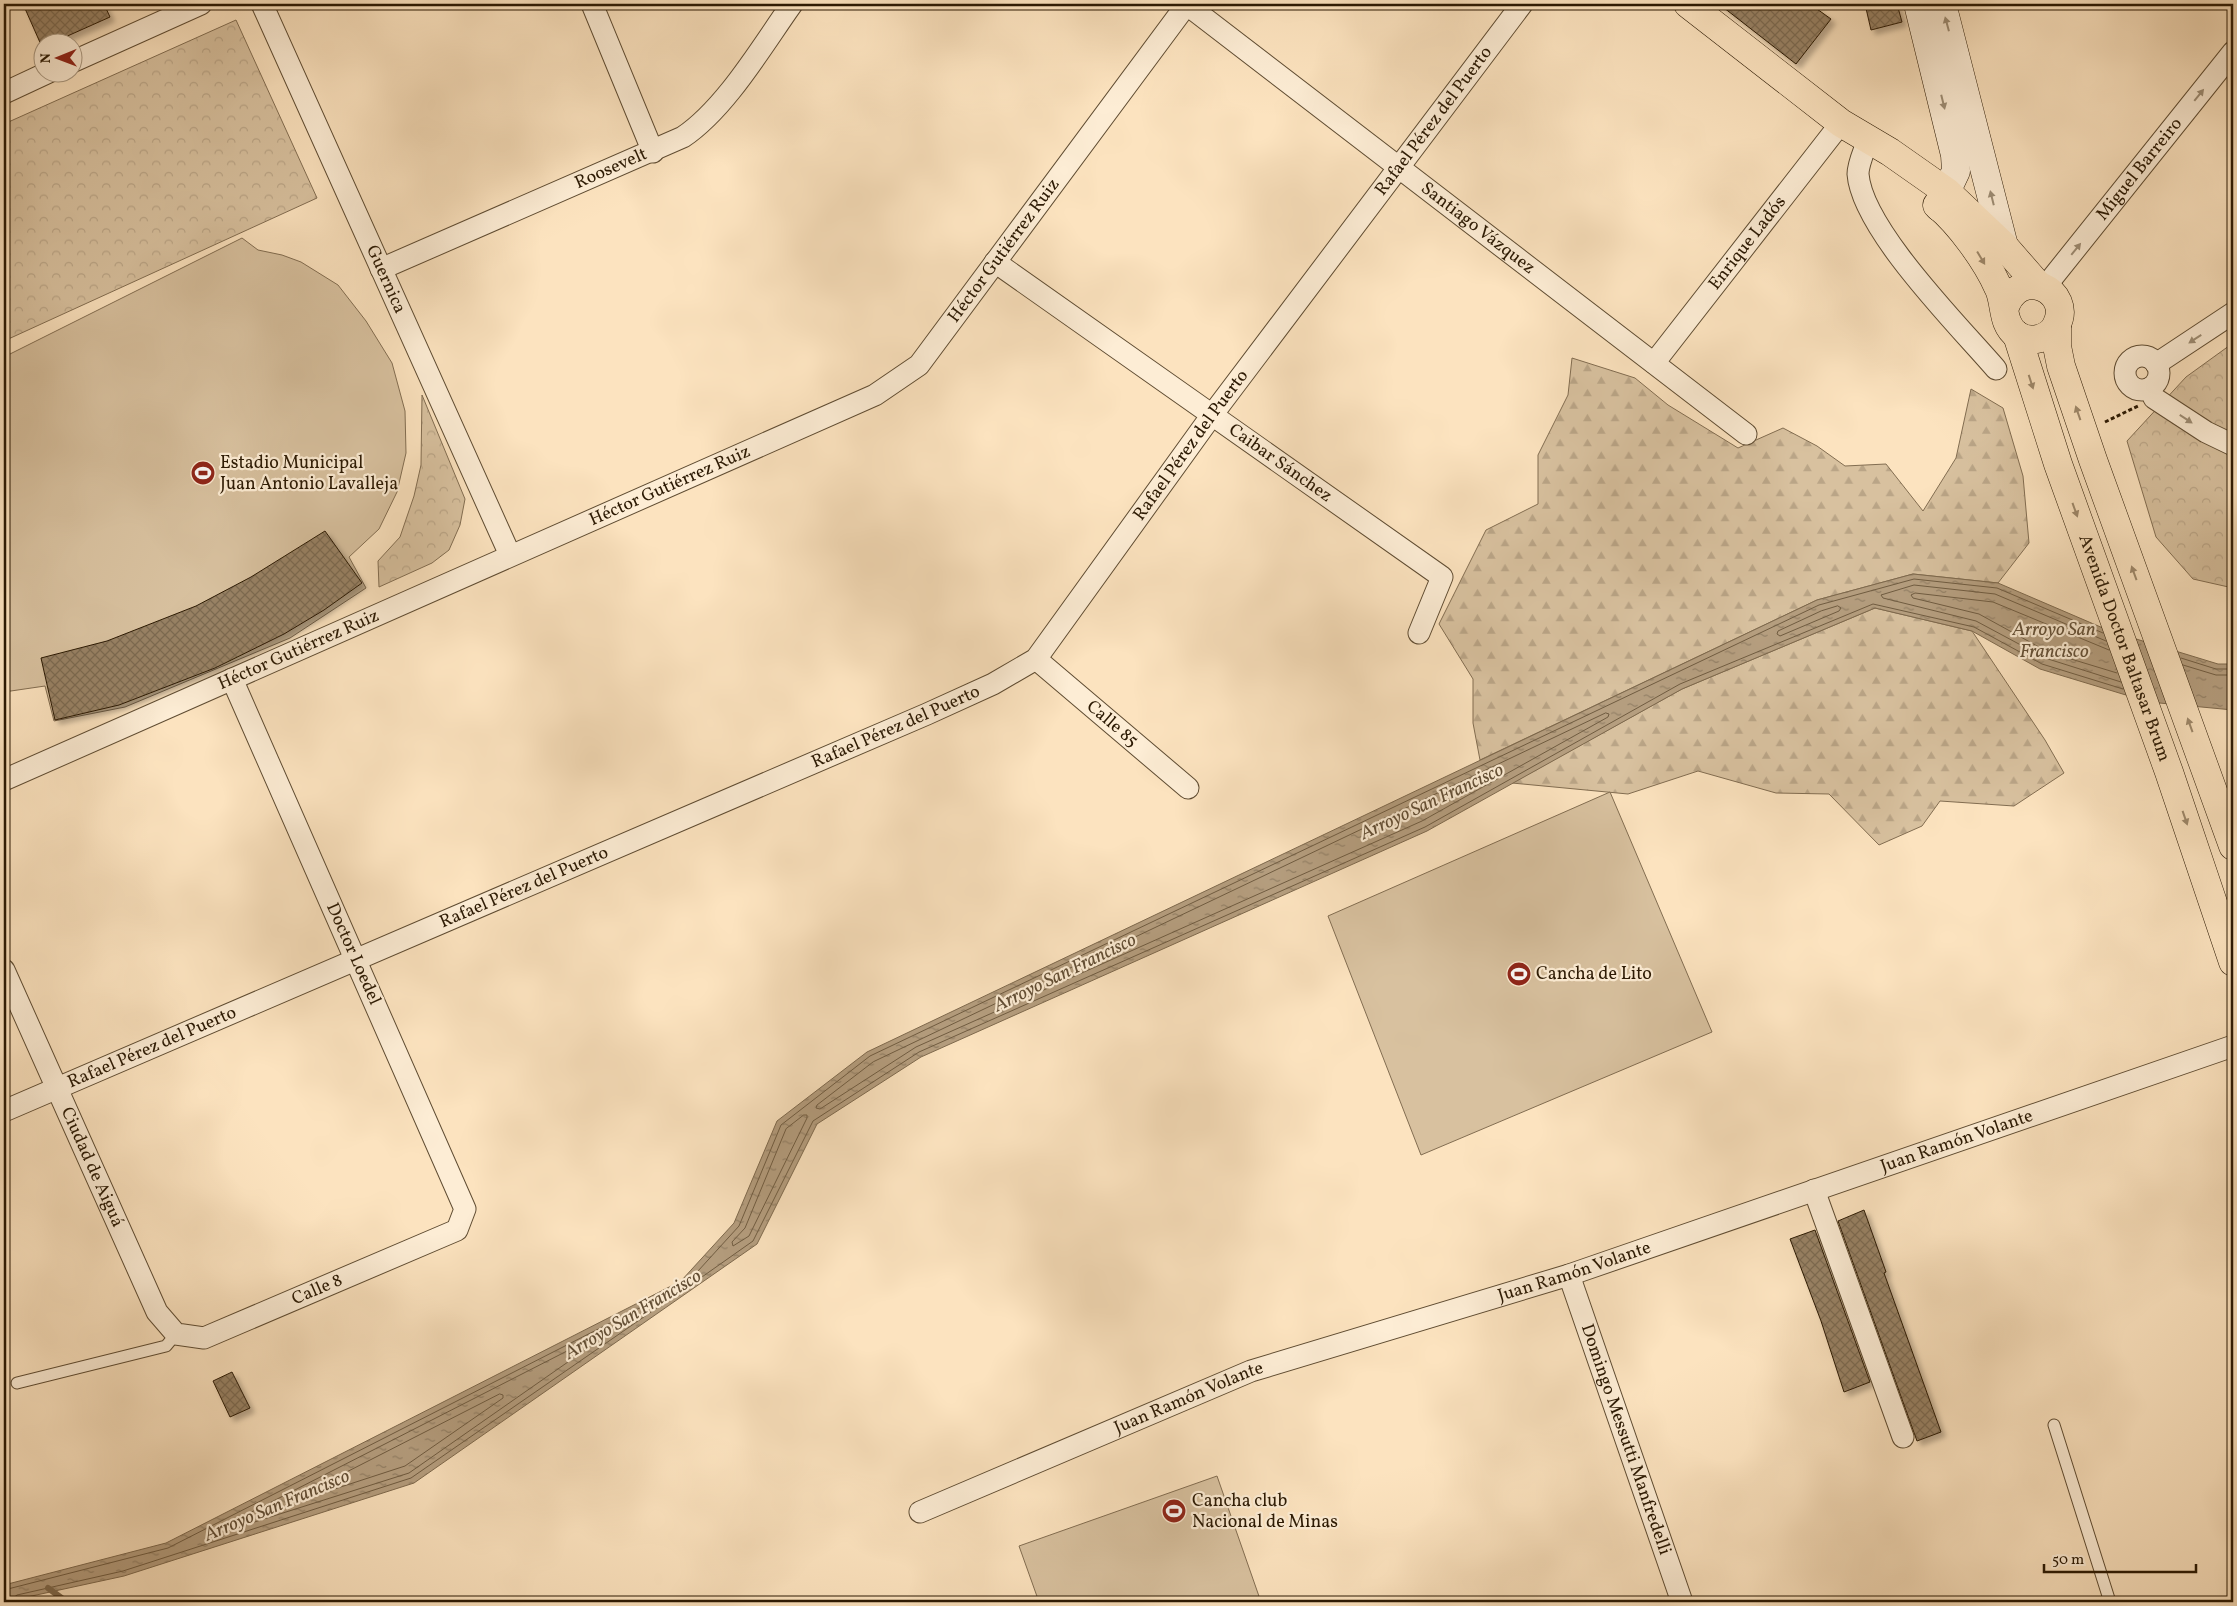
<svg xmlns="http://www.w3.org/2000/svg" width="2237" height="1606" viewBox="0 0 2237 1606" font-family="Vollkorn,serif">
	<defs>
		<pattern id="forest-firs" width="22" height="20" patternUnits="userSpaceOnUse" patternTransform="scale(1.25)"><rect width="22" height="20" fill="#d8c19f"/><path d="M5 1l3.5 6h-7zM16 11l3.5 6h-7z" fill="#baa587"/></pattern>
		<pattern id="park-crowns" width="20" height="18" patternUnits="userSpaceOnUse" patternTransform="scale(1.25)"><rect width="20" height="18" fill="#d8c19f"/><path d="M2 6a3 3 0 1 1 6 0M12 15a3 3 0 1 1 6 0" fill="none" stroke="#baa587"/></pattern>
		<pattern id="water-ripples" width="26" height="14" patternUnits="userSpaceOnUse" patternTransform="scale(1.25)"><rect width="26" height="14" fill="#b59e7f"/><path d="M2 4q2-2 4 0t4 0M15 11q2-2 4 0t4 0" fill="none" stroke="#938066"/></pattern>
		<pattern id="building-cross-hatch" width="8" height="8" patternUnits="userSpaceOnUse" patternTransform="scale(1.25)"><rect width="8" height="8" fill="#988265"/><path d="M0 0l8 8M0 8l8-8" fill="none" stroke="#7c6a51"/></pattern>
		<filter id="shadow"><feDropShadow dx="4.5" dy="4.5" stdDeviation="2.5" flood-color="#0004"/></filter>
	</defs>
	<rect width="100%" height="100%" fill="#fce3bf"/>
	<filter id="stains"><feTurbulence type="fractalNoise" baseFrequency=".004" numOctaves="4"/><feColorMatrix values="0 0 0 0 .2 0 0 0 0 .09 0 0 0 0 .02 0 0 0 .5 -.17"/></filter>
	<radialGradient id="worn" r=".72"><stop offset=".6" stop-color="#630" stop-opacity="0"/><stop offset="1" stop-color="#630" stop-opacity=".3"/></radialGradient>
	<!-- forest -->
	<g fill="url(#forest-firs)" stroke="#826d51">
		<path d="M 1572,358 L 1635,378 L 1668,405 L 1738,448 L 1783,428 L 1817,446 L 1845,466 L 1886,464 L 1923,511 L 1956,458 L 1971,389 L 2003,408 L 2023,476 L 2029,543 L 1998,583 L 1913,574 L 1817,600 L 1480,760 L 1473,723 L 1473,679 L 1439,624 L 1486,530 L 1538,504 L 1538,455 L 1568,395 Z"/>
		<path d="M 1875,608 L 1972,631 L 2045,740 L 2064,773 L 2014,806 L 1940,801 L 1922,826 L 1879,845 L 1829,794 L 1776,793 L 1698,771 L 1628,794 L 1512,783 L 1682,689 Z"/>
	</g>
	<!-- park -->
	<g fill="url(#park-crowns)" stroke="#826d51">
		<path d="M 236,20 L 317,198 L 4,341 L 4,124 Z"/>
		<path d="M 2233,343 L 2233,588 L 2193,579 L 2156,537 L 2127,441 L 2186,377 Z"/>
		<path d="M 422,395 L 465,499 L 460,525 L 449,550 L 432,563 L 379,587 L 378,561 L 400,537 L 414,496 L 421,465 Z"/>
	</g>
	<!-- pitch -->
	<g fill="#d8c19f" stroke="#826d51">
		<path d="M 242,238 L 258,250 L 282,255 L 301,262 L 338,285 L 366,321 L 392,363 L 405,411 L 406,453 L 397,492 L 379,529 L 349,557 L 366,588 L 290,638 L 125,707 L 54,721 L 45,686 L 4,692 L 4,357 Z"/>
		<path d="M 1610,792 L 1712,1032 L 1421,1155 L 1328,916 Z"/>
		<path d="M 1217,1476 L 1261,1602 L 1039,1602 L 1019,1546 Z"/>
	</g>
	<!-- water -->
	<path fill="url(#water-ripples)" stroke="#7e694d" d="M 1913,574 L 1998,583 L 2110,631 L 2218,664 L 2233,664 L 2233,710 L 2149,702 L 2040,669 L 1972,631 L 1875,608 L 1682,689 L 1427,831 L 921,1057 L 817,1124 L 757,1244 L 414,1483 L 124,1576 L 4,1602 L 4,1585 L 166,1543 L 681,1281 L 734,1223 L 777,1121 L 867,1052 L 1817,600 Z"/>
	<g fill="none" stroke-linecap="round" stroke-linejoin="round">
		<!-- shore -->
		<g stroke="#705c41" stroke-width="1">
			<path d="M 1838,606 L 1841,608 L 1839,611 L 1780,636 L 1777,634 L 1778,631 L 1821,611 Z"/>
			<path d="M 2103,633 L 1997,588 L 1914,579 L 1819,605 L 870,1056 L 781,1125 L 739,1226 L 688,1282 L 692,1284 L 753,1241 L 813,1121 L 919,1052 L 1425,827 L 1680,684 L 1873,604 L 1974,627 L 2042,664 L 2123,689"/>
			<path d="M 2106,641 L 1995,594 L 1914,585 L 1881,595 L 1883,598 L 1976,621 L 2045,658 L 2121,682"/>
			<path d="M 2109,650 L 1993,602 L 1915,593 L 1911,595 L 1913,598 L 1979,614 L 2048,652 L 2117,673"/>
			<path d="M 2181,658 L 2216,669 L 2233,669"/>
			<path d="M 2183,665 L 2216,675 L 2233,675"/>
			<path d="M 1606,713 L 1609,714 L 1608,717 L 1422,821 L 916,1047 L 820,1109 L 816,1108 L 817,1105 L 873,1062 Z"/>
			<path d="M 804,1115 L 807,1115 L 807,1118 L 749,1236 L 733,1246 L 732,1242 L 745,1228 L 786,1129 Z"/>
			<path d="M 595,1337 L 599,1338 L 598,1341 L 409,1473 L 223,1532 L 220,1531 L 221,1528 Z"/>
			<path d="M 500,1394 L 503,1395 L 503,1398 L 405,1466 L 310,1497 L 307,1495 L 308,1492 Z"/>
			<path d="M 4,1590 L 168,1548 L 675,1290 L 678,1291 L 677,1294 L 411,1478 L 123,1571 L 17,1595 L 13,1598 L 12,1602"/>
		</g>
		<!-- stream -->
		<path stroke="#7e694d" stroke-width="6" d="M 48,1588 L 67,1602"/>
	</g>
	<!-- building -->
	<g fill="url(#building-cross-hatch)" stroke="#2b1903" filter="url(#shadow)">
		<path d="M 23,4 L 104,4 L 110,17 L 54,42 L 42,42 L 42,47 Z"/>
		<path d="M 1719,4 L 1810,4 L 1831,19 L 1796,64 Z"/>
		<path d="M 1865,4 L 1897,4 L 1902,22 L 1871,30 Z"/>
		<path d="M 325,531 L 362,583 L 324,610 L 284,634 L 215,668 L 119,705 L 55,720 L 41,658 L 107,641 L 196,606 L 251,577 Z"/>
		<path d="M 1864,1210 L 1886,1272 L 1884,1273 L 1941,1432 L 1917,1441 L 1838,1221 Z"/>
		<path d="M 1815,1230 L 1870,1382 L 1844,1392 L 1821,1321 L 1790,1239 Z"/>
		<path d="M 232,1372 L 250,1408 L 230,1417 L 213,1381 Z"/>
	</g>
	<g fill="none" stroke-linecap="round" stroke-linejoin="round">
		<defs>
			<g id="lane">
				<path d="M 17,1383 L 166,1346 L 176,1334"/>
				<path d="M 2054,1425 L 2110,1602"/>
			</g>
			<g id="street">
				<path id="s1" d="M 262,4 L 510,555"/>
				<path d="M 592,4 L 653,152"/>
				<path id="s2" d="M 1186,4 L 1746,434"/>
				<path d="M 72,62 L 201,4"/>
				<path d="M 4,93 L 49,72"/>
				<path d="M 1865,148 C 1862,156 1858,166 1858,174 C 1862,229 1959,326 1996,369"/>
				<path id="s3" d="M 995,262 L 1442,577 L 1419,633"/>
				<path id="s4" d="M 381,269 L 683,137 C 726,108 762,46 792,4"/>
				<path id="s5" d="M 2045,287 L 2233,52"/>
				<circle cx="2142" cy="373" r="17"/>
				<path id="s6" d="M 1654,363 L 1841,123"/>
				<path d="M 2156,364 L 2233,313"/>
				<path d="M 2150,388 L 2154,398 L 2206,432 L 2233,445"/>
				<path id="s7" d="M 1036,659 L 1188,788"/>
				<path id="s8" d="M 4,780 L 875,395 L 919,365 L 1187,4"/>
				<path id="s9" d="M 4,970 L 157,1312 L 176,1334 L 204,1338 L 457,1230 L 465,1209 L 232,679"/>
				<path id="s10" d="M 4,1111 L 927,714 L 993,684 L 1036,659 L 1212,415 L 1522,4"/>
				<path d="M 1814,1190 L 1903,1437"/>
				<path id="s11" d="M 1569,1275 L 1682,1602"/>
				<path id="s12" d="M 920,1512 L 1251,1371 L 1569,1275 L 2233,1046"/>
			</g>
			<g id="secondary">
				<path d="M 1918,4 L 1955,155 L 1956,171 L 1939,207"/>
				<path d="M 1942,4 L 2004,246"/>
			</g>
			<g id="highway">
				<path d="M 1688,4 L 1841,123 L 1890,152 L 1947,192 L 2004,246 L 2038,285"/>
				<path d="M 1937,205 C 1959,223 1986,260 1998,287 C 2006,302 2001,324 2017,335 C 2029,344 2049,339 2056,326 C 2075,291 2018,263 2004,310"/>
				<path d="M 2057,326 L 2057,346 L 2061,366 L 2093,460 L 2233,846"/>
				<path id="s13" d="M 2017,335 L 2058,464 L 2169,772 L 2233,962"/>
			</g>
		</defs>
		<!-- lane casing -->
		<use href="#lane" stroke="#5f4c32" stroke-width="13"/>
		<!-- street casing -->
		<use href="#street" stroke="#5f4c32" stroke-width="23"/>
		<!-- secondary casing -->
		<use href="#secondary" stroke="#2b1903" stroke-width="29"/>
		<!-- highway casing -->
		<use href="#highway" stroke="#2b1903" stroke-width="29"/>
		<!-- path -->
		<path stroke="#2b1903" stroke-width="3" stroke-dasharray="4 2.5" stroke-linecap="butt" d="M 2105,422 L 2138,406"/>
		<!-- lane -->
		<use href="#lane" stroke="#fdedd5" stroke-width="11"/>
		<!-- street -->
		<use href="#street" stroke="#fdedd5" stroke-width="21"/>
		<!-- secondary -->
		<use href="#secondary" stroke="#fdedd5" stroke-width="28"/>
		<!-- highway -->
		<use href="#highway" stroke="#fce3bf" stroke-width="28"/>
	</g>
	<!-- one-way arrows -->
	<defs><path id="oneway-solid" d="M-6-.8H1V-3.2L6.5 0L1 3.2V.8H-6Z" transform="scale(1.25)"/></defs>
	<g fill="#9e8e76">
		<use href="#oneway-solid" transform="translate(1947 24) rotate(-105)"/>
		<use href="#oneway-solid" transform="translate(2199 95) rotate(-51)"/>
		<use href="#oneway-solid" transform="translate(1943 102) rotate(76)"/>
		<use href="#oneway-solid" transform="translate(1992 198) rotate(-104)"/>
		<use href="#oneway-solid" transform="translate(2076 249) rotate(-51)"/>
		<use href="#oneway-solid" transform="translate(2195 339) rotate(147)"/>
		<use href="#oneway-solid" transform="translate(2186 419) rotate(33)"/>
	</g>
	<g fill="#9e886a">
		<use href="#oneway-solid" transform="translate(1981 258) rotate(59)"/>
		<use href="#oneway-solid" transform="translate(2031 382) rotate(72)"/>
		<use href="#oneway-solid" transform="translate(2078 413) rotate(-109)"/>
		<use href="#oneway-solid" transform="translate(2075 510) rotate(70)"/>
		<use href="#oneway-solid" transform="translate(2134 573) rotate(-110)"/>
		<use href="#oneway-solid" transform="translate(2190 725) rotate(-110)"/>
		<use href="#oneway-solid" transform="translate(2185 818) rotate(71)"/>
	</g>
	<!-- icons -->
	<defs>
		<symbol id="stadium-disc" viewBox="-11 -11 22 22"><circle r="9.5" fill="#8f2418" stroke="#fdedd5"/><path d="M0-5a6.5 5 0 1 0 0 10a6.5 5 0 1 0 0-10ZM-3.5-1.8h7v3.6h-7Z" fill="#fff"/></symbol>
	</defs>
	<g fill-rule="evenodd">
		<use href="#stadium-disc" x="189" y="459" width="28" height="28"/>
		<use href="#stadium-disc" x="1505" y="960" width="28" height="28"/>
		<use href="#stadium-disc" x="1160" y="1497" width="28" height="28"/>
	</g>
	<g text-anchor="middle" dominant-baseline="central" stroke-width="4.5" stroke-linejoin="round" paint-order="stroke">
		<!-- street labels -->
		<g font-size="18" fill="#2b1903" stroke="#fdedd5">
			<text stroke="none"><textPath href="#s10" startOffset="1796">Rafael Pérez del Puerto</textPath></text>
			<text stroke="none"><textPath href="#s4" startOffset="251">Roosevelt</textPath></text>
			<text stroke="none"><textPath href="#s5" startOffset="151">Miguel Barreiro</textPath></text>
			<text stroke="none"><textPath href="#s2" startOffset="368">Santiago Vázquez</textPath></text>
			<text stroke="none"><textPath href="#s6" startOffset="152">Enrique Ladós</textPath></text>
			<text stroke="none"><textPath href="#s8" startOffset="1148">Héctor Gutiérrez Ruiz</textPath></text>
			<text stroke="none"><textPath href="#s1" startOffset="302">Guernica</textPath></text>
			<text stroke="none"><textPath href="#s10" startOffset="1391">Rafael Pérez del Puerto</textPath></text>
			<text stroke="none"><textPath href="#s3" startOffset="349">Caibar Sánchez</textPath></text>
			<text stroke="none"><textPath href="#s8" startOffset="728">Héctor Gutiérrez Ruiz</textPath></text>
			<text stroke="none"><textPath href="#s8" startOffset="322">Héctor Gutiérrez Ruiz</textPath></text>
			<text stroke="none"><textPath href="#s13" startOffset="331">Avenida Doctor Baltasar Brum</textPath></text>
			<text stroke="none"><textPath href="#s7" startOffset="100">Calle 85</textPath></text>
			<text stroke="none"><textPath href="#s10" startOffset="971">Rafael Pérez del Puerto</textPath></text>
			<text stroke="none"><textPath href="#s10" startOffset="566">Rafael Pérez del Puerto</textPath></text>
			<text transform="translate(353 954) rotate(66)">Doctor Loedel</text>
			<text stroke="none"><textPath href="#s10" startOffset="161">Rafael Pérez del Puerto</textPath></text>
			<text stroke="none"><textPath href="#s12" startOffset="1102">Juan Ramón Volante</textPath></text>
			<text stroke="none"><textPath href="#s9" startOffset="216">Ciudad de Aiguá</textPath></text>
			<text stroke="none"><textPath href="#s12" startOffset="698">Juan Ramón Volante</textPath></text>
			<text stroke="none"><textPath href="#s9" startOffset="555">Calle 8</textPath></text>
			<text stroke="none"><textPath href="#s12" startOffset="292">Juan Ramón Volante</textPath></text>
			<text stroke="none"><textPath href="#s11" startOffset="174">Domingo Messutti Manfredelli</textPath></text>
		</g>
		<!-- poi labels -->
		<g font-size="18" fill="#2b1903" stroke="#fdedd5" text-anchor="start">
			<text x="220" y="463">Estadio Municipal<tspan x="220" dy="21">Juan Antonio Lavalleja</tspan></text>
			<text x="1536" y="974">Cancha de Lito</text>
			<text x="1192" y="1501">Cancha club<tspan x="1192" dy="21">Nacional de Minas</tspan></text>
		</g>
		<!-- water labels -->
		<g font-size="19" font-style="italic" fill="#624e35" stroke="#fdedd5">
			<text x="2054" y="630">Arroyo San<tspan x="2054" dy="22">Francisco</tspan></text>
			<text transform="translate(1432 802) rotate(-25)">Arroyo San Francisco</text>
			<text transform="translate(1065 973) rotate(-26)">Arroyo San Francisco</text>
			<text transform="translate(633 1315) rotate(-31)">Arroyo San Francisco</text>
			<text transform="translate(277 1506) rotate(-23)">Arroyo San Francisco</text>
		</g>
	</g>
	<!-- margin -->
	<rect width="2237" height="1606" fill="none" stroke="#fce3bf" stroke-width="20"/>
	<rect x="5" y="5" width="2227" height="1596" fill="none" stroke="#2b1903" stroke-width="2.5"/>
	<rect x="10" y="10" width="2217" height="1586" fill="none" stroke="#2b1903"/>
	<!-- north arrow -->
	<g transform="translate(58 58) rotate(269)"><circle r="24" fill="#fdedd5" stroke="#a99881"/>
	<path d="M0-4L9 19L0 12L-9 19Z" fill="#8f2418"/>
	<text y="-8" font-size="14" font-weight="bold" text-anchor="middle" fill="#2b1903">N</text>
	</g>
	<!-- scale -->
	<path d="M2044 1564v8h152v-8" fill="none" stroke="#2b1903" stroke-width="2.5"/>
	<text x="2052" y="1564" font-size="15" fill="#2b1903" stroke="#fdedd5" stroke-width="4" paint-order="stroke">50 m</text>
	<rect width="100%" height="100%" filter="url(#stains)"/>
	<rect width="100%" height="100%" fill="url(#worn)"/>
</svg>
